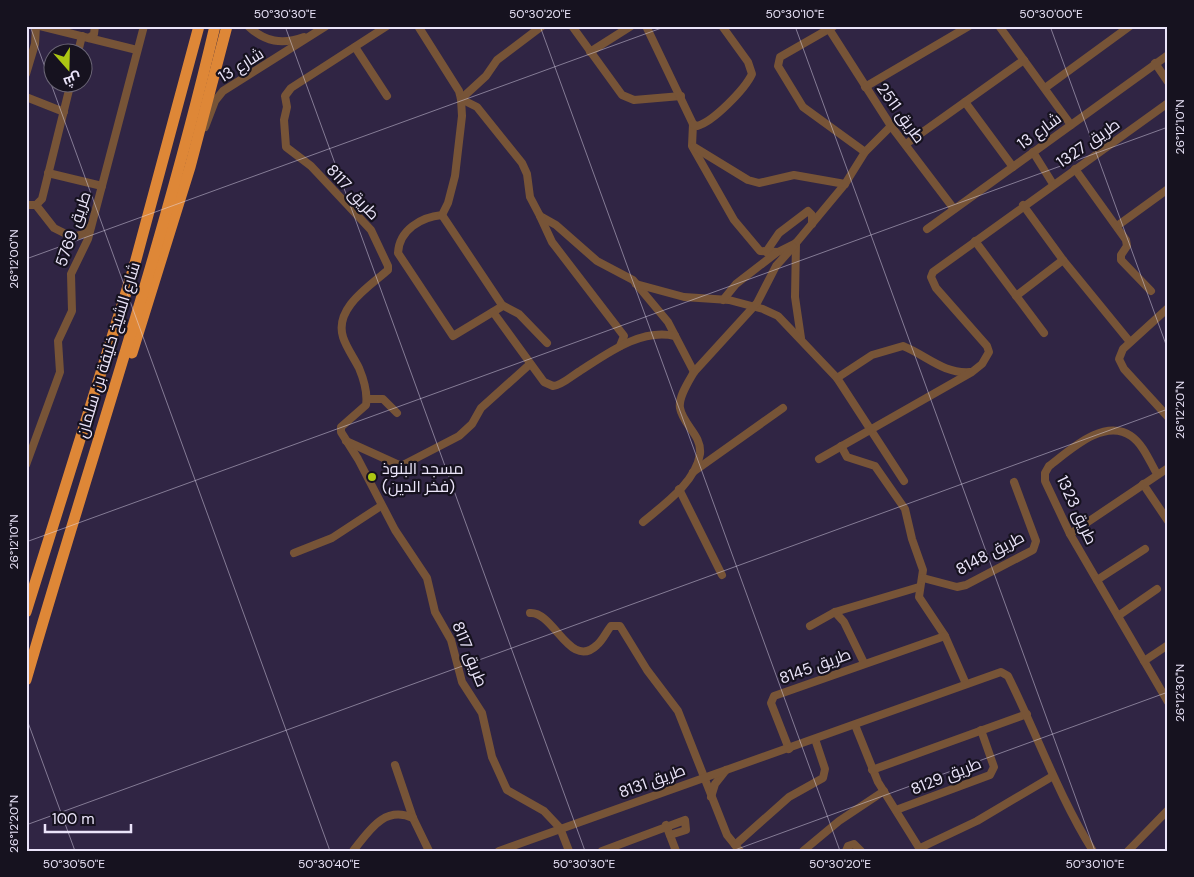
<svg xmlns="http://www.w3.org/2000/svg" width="1194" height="877" viewBox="0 0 1194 877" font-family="'DM Sans',Cairo,sans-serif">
	<rect width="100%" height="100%" fill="#302544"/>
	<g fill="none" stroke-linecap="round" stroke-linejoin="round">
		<!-- minor -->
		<g stroke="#775437" stroke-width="8">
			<path d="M 40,26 L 137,50"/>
			<path d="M 248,26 C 265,42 282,45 304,37"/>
			<path d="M 387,26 L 291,88 L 285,96 L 287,107 L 284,120 L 286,147 L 311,166 L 371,230 L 388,266 L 388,270 C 370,286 334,308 343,337 C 346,347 354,358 359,368 C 364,380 368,392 366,405 L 341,427 L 341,432 L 358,459 L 395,530 L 427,578 L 435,612 L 451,640 L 462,682 L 482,713 L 492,757 L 507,790 L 544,811 L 560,828 L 569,851"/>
			<path d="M 418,26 L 459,91 L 461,99 L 462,116 L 455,176 L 448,203 L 442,215 C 421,217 399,230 398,253 L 453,336 L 501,307 L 502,305"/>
			<path d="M 542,26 L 497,60 L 486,76 L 461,99 L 477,107 L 522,163 L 527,174 L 530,197 L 540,216 L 556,225 L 597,261 L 633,280 L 668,322 L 694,372"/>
			<path d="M 572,26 L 622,95 L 634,100 L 681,96"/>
			<path d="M 646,26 L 693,124 L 692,146 L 734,220 L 760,251 L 778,252 L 796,243 L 845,184 L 865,152 L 891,126"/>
			<path d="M 834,26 L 780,57 L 778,66 L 803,107 L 865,152"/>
			<path d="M 999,26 L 1071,125"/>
			<path d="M 829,29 L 891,126 L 954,209"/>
			<path d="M 89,38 L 94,34 L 95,26"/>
			<path d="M 355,47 L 387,96"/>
			<path d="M 78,52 L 82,36"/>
			<path d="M 590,52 L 631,26"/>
			<path d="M 1155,63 L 1168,82"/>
			<path d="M 26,74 L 35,44 L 36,26"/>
			<path d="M 865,87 L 969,26"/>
			<path d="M 1045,88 L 1130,26"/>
			<path d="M 26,97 L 64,112"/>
			<path d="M 965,102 L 1013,167"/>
			<path d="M 693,124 L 697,126 C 713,122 745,89 752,74 L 748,62 L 722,26"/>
			<path d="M 205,127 L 215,101 L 223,91 L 326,26"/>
			<path d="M 906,144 L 1024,60"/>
			<path d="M 694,147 L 748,180 L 759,183 L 794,175 L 845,184"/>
			<path d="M 1033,152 L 1053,184"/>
			<path d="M 1075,169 L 1126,240 L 1127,246 L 1121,255 L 1121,260 L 1151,291"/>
			<path d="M 48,173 L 102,186"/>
			<path d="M 26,205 L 36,205 L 42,199 L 71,82"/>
			<path d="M 36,205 L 54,228 L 72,237 L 83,234 L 90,227"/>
			<path d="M 1023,205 L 1063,260 L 1130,342"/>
			<path d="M 442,215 L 502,305 L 519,314 L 547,343"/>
			<path d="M 540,216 L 552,242 L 624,336 L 620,346"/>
			<path d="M 1117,226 L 1168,189"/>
			<path d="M 927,229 L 1168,55"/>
			<path d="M 975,241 L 1044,333"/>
			<path d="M 796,243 L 795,297 L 801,338"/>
			<path d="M 766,252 L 779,233 L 808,211 L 812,215 L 812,224"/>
			<path d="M 636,284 L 684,297 L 729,300 L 763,309 L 778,316 L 837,378 L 904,481"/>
			<path d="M 1016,296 L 1063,260"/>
			<path d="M 723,300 L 736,284 L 776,253"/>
			<path d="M 1168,308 L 1123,349 L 1119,359 L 1124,369 L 1168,417"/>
			<path d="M 493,312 L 544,382 L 553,386 C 563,385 571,376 580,371 C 608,353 641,328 675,336"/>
			<path d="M 837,378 L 872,355 L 903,346 C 926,355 943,374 970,372"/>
			<path d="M 367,399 L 383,399 L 397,413"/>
			<path d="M 346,441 L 399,465 L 403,465 L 459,436 L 472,424 L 481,408 L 530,364"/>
			<path d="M 841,446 L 847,457 L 875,466 L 905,509 L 912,539 L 923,570 L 919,597 L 945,636 L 966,684"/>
			<path d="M 819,459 L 972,372 L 982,364 L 989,352 L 987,346 L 936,288 L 931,277 L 933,272 L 1168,103"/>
			<path d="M 26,465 L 60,372 L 58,341 L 72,311 L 71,274 L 88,239 L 144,26"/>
			<path d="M 693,472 L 783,408"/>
			<path d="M 1157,474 C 1150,462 1143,444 1131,436 C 1104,417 1069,451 1049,466 L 1045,473 L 1045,481 L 1070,534 L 1168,702"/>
			<path d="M 1143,484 L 1168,521"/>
			<path d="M 679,489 L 722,575"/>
			<path d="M 643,522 C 663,505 696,482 700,454 C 702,435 683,425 680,408 C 678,397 689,381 694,372 L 757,303 L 776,266 L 793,247"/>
			<path d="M 1070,534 L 1168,468"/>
			<path d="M 294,553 L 332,538 L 381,506"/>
			<path d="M 923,578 L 957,587 L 966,585 L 1033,550 L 1036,541 L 1014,482"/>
			<path d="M 1097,580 L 1145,549"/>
			<path d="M 835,612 L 844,622 L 864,663"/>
			<path d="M 530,613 C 554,611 570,671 597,645 C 603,640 606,632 611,626 L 620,626 L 647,670 L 678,711 L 727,835 L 740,851"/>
			<path d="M 1118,616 L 1157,589"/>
			<path d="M 810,626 L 835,612 L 919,587"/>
			<path d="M 1144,661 L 1168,645"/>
			<path d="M 855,725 L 878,782 L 921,851"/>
			<path d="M 789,749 L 771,703 L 774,696 L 945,636"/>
			<path d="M 395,765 L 413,818 L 429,851"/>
			<path d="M 872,770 L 1027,714"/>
			<path d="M 711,797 L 715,784 L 726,770"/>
			<path d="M 896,810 L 990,775 L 994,767 L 981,730"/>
			<path d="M 666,825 L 676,851"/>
			<path d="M 735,845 L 789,797 L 823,778 L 825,769 L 815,739"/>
			<path d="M 920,848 L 977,821 L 1053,776"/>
			<path d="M 353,851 C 369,831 384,805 413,818"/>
			<path d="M 499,851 L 1001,672 L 1008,676 C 1037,734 1058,795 1093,851"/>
			<path d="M 602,851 L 685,820 L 686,830 L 670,835"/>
			<path d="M 803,851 L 839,821 L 884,791"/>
			<path d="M 846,851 L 848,846 L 854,844 L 861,851"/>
			<path d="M 1128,851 L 1168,810"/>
		</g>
		<!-- highway -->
		<g stroke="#de8737" stroke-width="11">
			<path d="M 132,353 L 190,167 L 227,26"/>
			<path d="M 26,612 L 134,267 L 199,26"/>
			<path d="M 26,680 C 89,462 163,247 215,26"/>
		</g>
	</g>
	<!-- ticks -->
	<path fill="none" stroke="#eae4f9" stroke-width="1" stroke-opacity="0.45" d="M 30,26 L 330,851M 285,26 L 585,851M 540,26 L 840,851M 795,26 L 1095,851M 1050,26 L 1168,350M 26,259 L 667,26M 26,542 L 1168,127M 26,717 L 75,851M 26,825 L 1168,409M 732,851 L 1168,692"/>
	<!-- markers -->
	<circle fill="#acc613" stroke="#16121f" stroke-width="2" cx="372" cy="477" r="5"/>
	<g text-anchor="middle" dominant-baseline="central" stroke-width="4.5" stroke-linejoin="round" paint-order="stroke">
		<!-- street labels -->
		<g font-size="16" fill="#eae4f9" stroke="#16121f">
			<text transform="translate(241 65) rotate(-32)">شارع 13</text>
			<text transform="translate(901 113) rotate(54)">طريق 2511</text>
			<text transform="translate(1039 131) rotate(-36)">شارع 13</text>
			<text transform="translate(1088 143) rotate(-35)">طريق 1327</text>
			<text transform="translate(353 192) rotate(47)">طريق 8117</text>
			<text transform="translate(73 229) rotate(-71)">طريق 5769</text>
			<text transform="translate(108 350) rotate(-73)">شارع الشيخ خليفة بن سلمان</text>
			<text transform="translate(1077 510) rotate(65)">طريق 1323</text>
			<text transform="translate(990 553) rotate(-28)">طريق 8148</text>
			<text transform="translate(470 654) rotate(68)">طريق 8117</text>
			<text transform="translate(815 666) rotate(-20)">طريق 8145</text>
			<text transform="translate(946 776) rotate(-22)">طريق 8129</text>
			<text transform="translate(652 781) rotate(-20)">طريق 8131</text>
		</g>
		<!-- poi labels -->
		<g font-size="16" fill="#eae4f9" stroke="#16121f" text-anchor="start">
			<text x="382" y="468">مسجد البنوذ<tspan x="382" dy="18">(فخر الدين)</tspan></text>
		</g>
	</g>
	<!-- border -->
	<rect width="1194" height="877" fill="none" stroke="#16121f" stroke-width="55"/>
	<!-- north arrow -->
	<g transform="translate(68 68) rotate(160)"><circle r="24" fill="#16121f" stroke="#6b6676"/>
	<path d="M0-4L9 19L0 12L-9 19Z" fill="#acc613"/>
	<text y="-8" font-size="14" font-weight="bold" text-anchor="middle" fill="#eae4f9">ش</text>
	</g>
	<!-- scale -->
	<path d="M45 824v8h86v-8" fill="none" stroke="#eae4f9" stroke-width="2.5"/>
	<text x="52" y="824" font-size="15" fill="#eae4f9" stroke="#16121f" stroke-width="4" paint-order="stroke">100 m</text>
	<rect x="28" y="28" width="1138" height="822" fill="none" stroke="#eae4f9" stroke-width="2"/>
	<g font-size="12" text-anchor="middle" fill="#eae4f9">
		<text x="285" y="18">50°30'30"E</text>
		<text x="540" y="18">50°30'20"E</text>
		<text x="795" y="18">50°30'10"E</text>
		<text x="1051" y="18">50°30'00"E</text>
		<text transform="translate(1180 127) rotate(-90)" y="4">26°12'10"N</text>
		<text transform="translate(14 259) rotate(-90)" y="4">26°12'00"N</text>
		<text transform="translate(1180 410) rotate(-90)" y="4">26°12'20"N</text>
		<text transform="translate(14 542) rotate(-90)" y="4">26°12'10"N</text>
		<text transform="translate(1180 693) rotate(-90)" y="4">26°12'30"N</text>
		<text transform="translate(14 824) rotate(-90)" y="4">26°12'20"N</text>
		<text x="74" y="868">50°30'50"E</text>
		<text x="329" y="868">50°30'40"E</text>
		<text x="584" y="868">50°30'30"E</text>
		<text x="840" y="868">50°30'20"E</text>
		<text x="1095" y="868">50°30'10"E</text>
	</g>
</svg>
